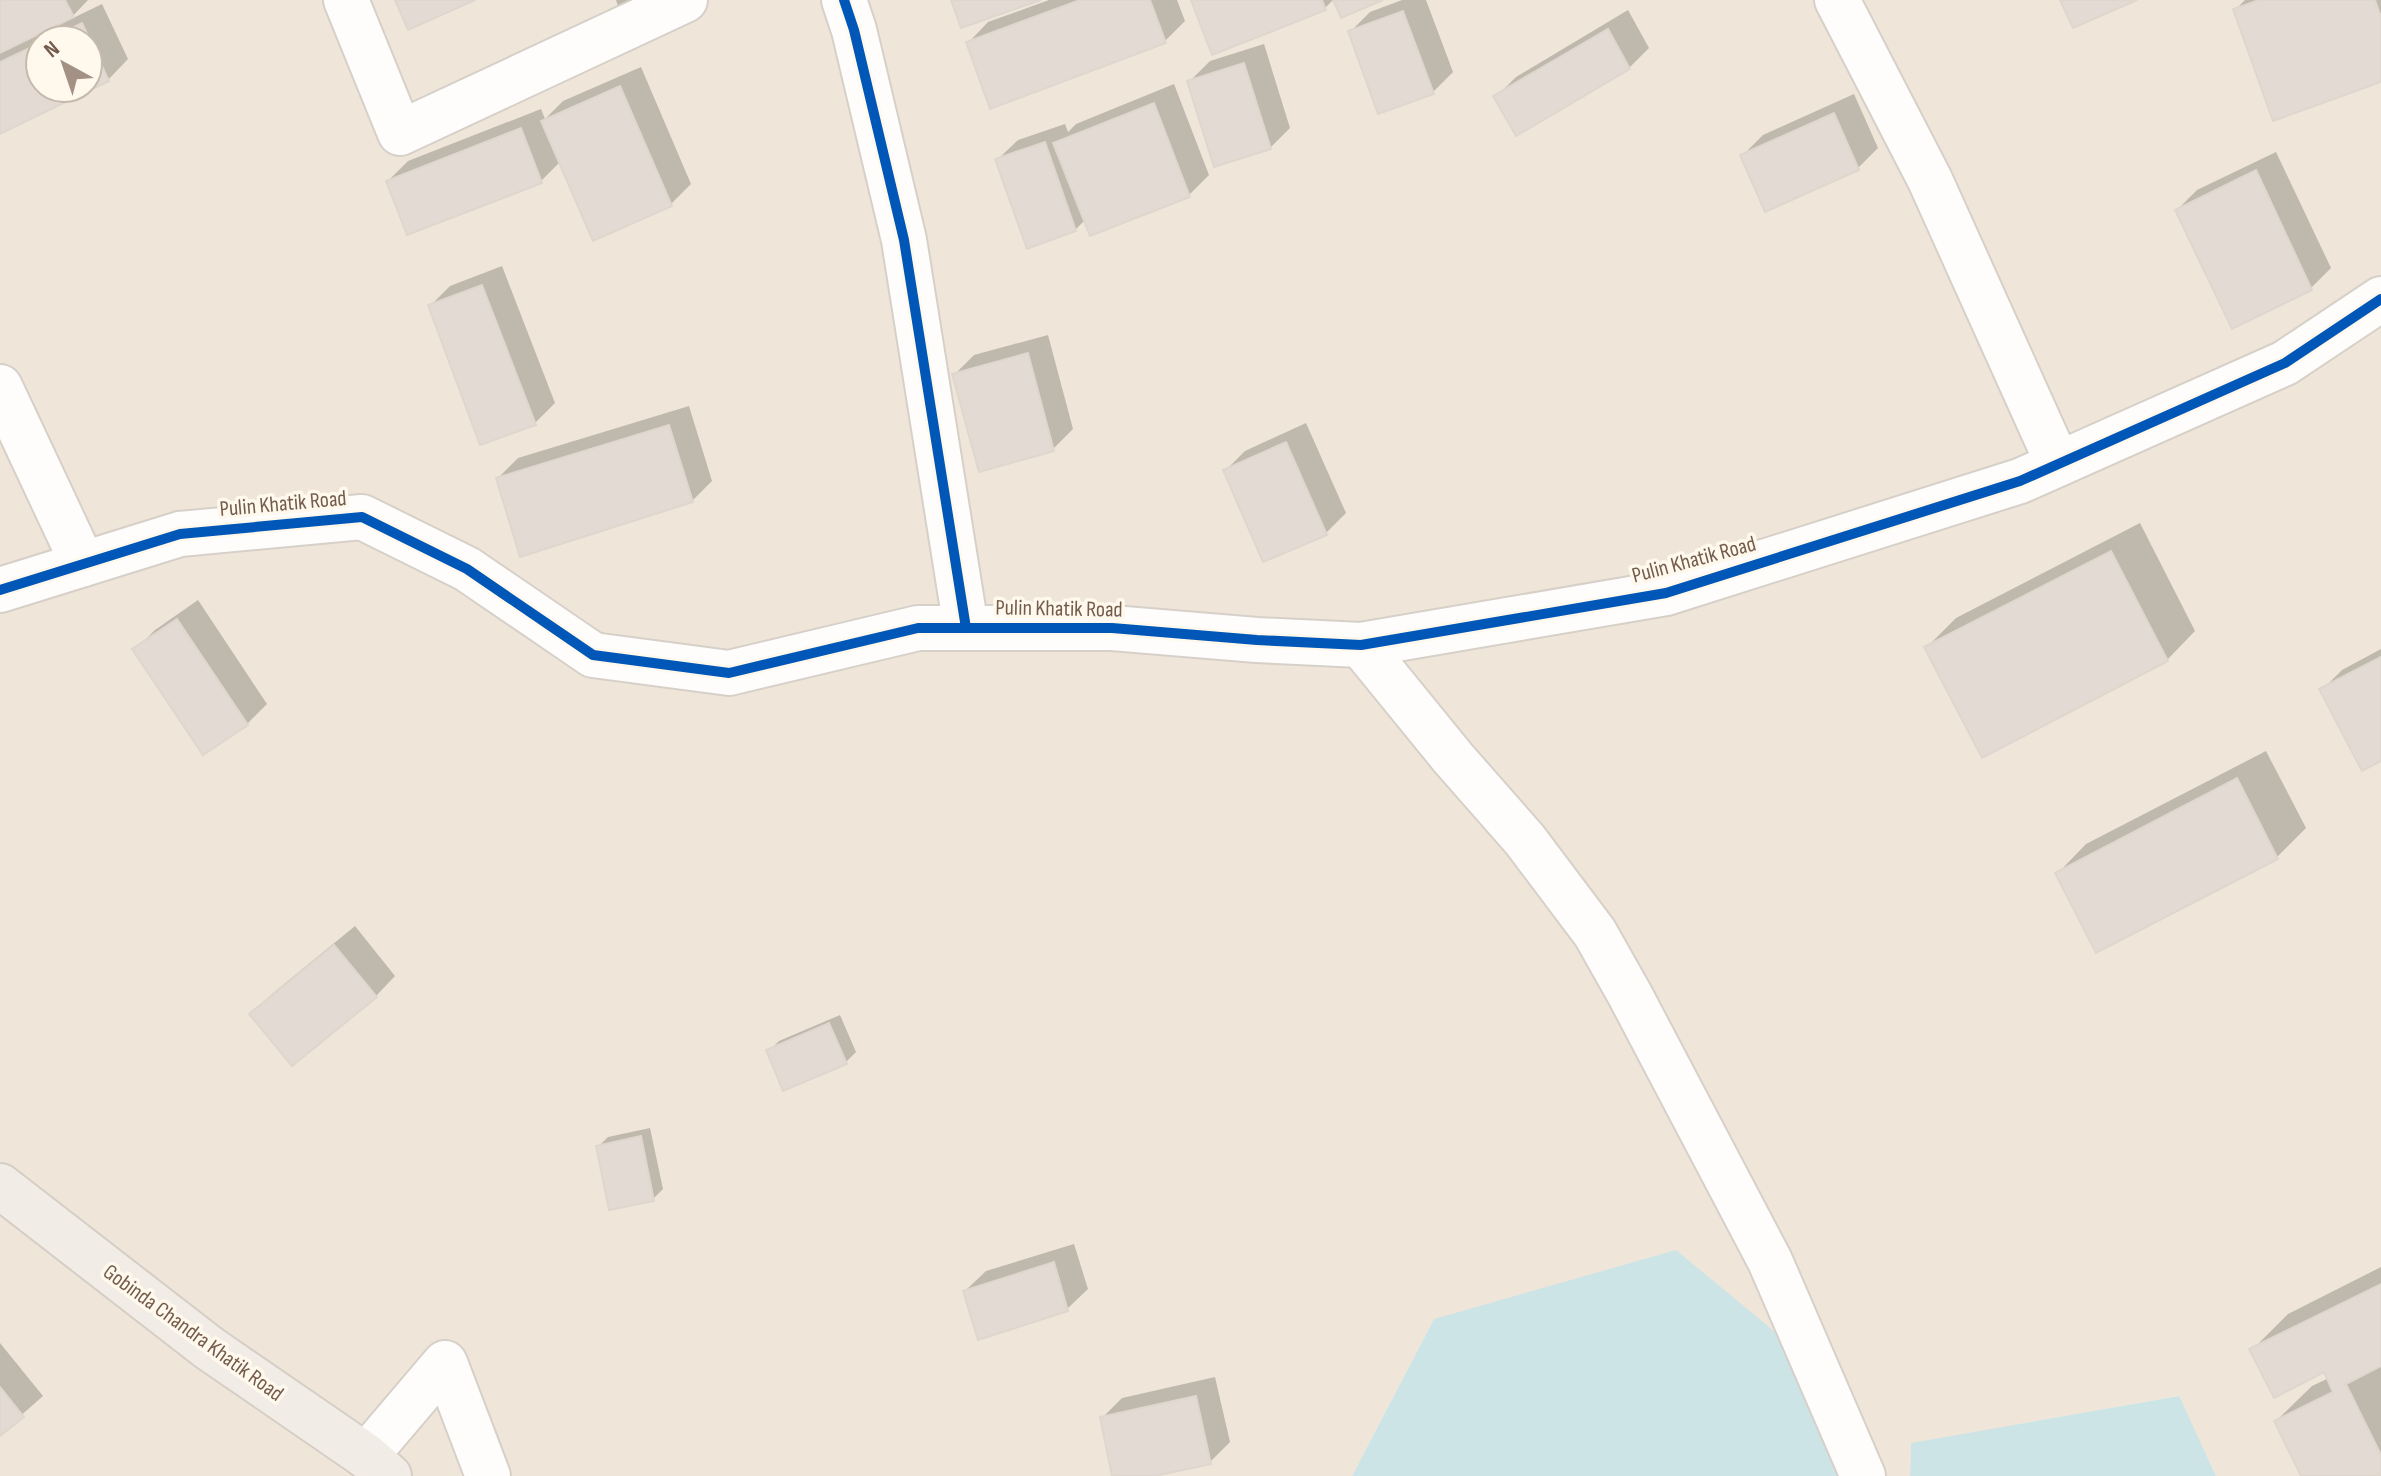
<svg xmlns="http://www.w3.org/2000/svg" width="2381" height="1476" viewBox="0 0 2381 1476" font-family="'Sofia Sans Condensed',sans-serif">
	<rect width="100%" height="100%" fill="#f6f3eb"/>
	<!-- residential -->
	<path fill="#efe6d9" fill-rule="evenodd" d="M 0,0 L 2381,0 L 2381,1476 L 2216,1476 L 2178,1396 L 1911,1444 L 1910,1476 L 1850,1476 L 1434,1319 L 1352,1476 L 0,1476 ZM 40,40 L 88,40 L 88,88 L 40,88 Z"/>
	<!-- water -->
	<g fill="#cde4e6">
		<path d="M 1676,1250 L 1856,1399 L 1850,1476 L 1352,1476 L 1434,1319 Z"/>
		<path d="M 2179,1396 L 2216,1476 L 1910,1476 L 1911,1443 Z"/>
	</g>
	<!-- shadow -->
	<g fill="#0003" fill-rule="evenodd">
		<path d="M 0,0 L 88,0 L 69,20 L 102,4 L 128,59 L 108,80 L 0,131 ZM 40,40 L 88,40 L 88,88 L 40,88 Z"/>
		<path d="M 616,0 L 642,0 L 619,9 Z"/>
		<path d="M 1049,0 L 1177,0 L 1185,21 L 1165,41 L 968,43 L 988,22 Z"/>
		<path d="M 1193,0 L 1333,0 L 1325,8 Z"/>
		<path d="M 1402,0 L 1426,0 L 1453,72 L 1433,92 L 1350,32 L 1370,12 Z"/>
		<path d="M 2245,0 L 2381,0 L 2381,80 L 2235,10 Z"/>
		<path d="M 1628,10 L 1649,48 L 1629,68 L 1496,97 L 1516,77 Z"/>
		<path d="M 1264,44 L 1290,128 L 1270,148 L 1190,81 L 1210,61 Z"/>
		<path d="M 641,67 L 691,184 L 671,204 L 594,238 L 561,161 L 541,181 L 388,181 L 408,161 L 541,109 L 545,119 L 563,101 Z"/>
		<path d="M 1174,84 L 1209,175 L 1189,195 L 1086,219 L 1075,230 L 997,160 L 1018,140 L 1065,124 L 1068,132 L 1076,124 Z"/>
		<path d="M 1854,94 L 1878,148 L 1858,168 L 1743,155 L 1763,135 Z"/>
		<path d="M 2276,152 L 2331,268 L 2311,288 L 2177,210 L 2197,190 Z"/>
		<path d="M 502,266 L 555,403 L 535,423 L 430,306 L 450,286 Z"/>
		<path d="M 1048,335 L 1073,429 L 1053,449 L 954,375 L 974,355 Z"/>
		<path d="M 689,406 L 712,481 L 692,501 L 498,478 L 518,458 Z"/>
		<path d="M 1306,423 L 1346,513 L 1326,533 L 1225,471 L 1245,451 Z"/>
		<path d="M 2140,523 L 2195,631 L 2167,660 L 1927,647 L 1956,618 Z"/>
		<path d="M 198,600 L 267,704 L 247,724 L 204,752 L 135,650 L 155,630 Z"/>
		<path d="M 2381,649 L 2381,758 L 2322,690 L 2342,670 Z"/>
		<path d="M 2266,751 L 2306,828 L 2277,857 L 2096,950 L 2058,873 L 2086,844 Z"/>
		<path d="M 355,926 L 395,976 L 376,996 L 252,1014 L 272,994 Z"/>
		<path d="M 840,1015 L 856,1052 L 846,1062 L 769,1051 L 779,1041 Z"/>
		<path d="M 650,1128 L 663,1189 L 653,1199 L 598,1147 L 608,1137 Z"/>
		<path d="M 1074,1244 L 1088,1289 L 1067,1309 L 965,1291 L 986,1271 Z"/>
		<path d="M 2381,1267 L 2381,1476 L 2303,1476 L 2276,1421 L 2312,1386 L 2329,1378 L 2325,1370 L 2252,1350 L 2288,1314 Z"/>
		<path d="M 0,1343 L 43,1396 L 0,1434 Z"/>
		<path d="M 1215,1377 L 1230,1442 L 1210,1462 L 1145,1476 L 1115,1476 L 1102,1418 L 1122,1398 Z"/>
	</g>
	<!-- building -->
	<g fill="#e3dbd3" stroke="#dfd6ce" stroke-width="2">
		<path d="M 0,0 L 65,0 L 74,17 L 0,53 Z"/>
		<path d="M 395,0 L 475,0 L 408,30 Z"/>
		<path d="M 951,0 L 1041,0 L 961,28 Z"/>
		<path d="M 1080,0 L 1150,0 L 1166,43 L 990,109 L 966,42 Z"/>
		<path d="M 1191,0 L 1322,0 L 1326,10 L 1212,55 Z"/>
		<path d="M 1333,0 L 1383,0 L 1341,18 Z"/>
		<path d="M 2060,0 L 2137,0 L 2073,28 Z"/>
		<path d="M 2259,0 L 2375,0 L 2381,17 L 2381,82 L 2273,121 L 2233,9 Z"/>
		<path d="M 1403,11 L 1434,94 L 1378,114 L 1348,31 Z"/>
		<path d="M 82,23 L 109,81 L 0,134 L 0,62 L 40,43 L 40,88 L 88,88 L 88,40 L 46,40 Z"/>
		<path d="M 1608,29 L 1630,69 L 1516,136 L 1493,96 Z"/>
		<path d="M 1244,63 L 1271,149 L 1214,167 L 1187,81 Z"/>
		<path d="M 620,86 L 672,206 L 593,241 L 541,121 Z"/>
		<path d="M 1154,103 L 1190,197 L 1090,236 L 1053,143 Z"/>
		<path d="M 1834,113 L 1859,170 L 1765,212 L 1740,155 Z"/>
		<path d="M 521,128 L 542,183 L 407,235 L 386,181 Z"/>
		<path d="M 1045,142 L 1076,231 L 1027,249 L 995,159 Z"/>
		<path d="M 2256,170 L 2312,290 L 2232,329 L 2175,210 Z"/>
		<path d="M 482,285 L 536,425 L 480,445 L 428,305 Z"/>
		<path d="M 1028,353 L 1054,451 L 979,472 L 952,374 Z"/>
		<path d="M 669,425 L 693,502 L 520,557 L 496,478 Z"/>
		<path d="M 1286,442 L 1327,535 L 1263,562 L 1223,470 Z"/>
		<path d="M 2111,551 L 2168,661 L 1982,758 L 1924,647 Z"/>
		<path d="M 177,619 L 248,725 L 203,755 L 132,649 Z"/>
		<path d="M 2381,657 L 2381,761 L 2362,771 L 2319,689 Z"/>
		<path d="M 2237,778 L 2278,859 L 2096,953 L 2055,873 Z"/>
		<path d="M 334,945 L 377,997 L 292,1066 L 249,1014 Z"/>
		<path d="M 829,1023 L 847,1064 L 783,1091 L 766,1050 Z"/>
		<path d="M 641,1136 L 654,1201 L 609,1210 L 596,1146 Z"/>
		<path d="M 1054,1262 L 1068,1311 L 978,1340 L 963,1291 Z"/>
		<path d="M 2381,1284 L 2381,1366 L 2346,1384 L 2381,1455 L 2381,1476 L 2301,1476 L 2274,1421 L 2333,1392 L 2324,1372 L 2274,1398 L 2249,1349 Z"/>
		<path d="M 0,1387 L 24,1417 L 0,1436 Z"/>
		<path d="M 1196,1396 L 1211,1464 L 1155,1476 L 1112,1476 L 1100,1417 Z"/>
	</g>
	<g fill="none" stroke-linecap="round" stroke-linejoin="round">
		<defs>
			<g id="minor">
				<path d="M 346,0 L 400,133 L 685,0"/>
				<path d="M 844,0 L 854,30 L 904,240 L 966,628"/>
				<path d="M 1837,0 L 1930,180 L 2058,464"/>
				<path d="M 0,387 L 83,564"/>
				<path d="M 0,590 L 180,534 L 362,517 L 467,569 L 593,655 L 729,673 L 918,628 L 1112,628 L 1257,640 L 1361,645 L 1666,593 L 2020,481 L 2285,363 L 2381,299"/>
				<path d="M 1361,645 L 1453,758 L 1525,840 L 1595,933 L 1630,995 L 1770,1261 L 1863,1476"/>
				<path d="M 366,1456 L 445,1363 L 488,1476"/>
			</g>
			<path id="major" d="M 0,1186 L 209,1348 L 366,1456 L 389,1476"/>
		</defs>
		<!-- minor casing -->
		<use href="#minor" stroke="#d6d0c9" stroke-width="48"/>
		<!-- major casing -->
		<use href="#major" stroke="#d5cec6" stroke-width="48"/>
		<!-- minor -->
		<use href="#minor" stroke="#fefdfc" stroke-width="44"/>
		<!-- major -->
		<use href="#major" stroke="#f1ede6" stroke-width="44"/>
		<defs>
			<g id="cycleway">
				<path d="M 844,0 L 854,30 L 904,240 L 966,628"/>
				<path d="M 0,590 L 180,534 L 362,517 L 467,569 L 593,655 L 729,673 L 918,628 L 1112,628 L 1257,640 L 1361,645 L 1666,593 L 2020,481 L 2285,363 L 2381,299"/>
			</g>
		</defs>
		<!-- cycleway casing -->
		<use href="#cycleway" stroke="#fef8ed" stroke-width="15"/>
		<!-- cycleway -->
		<use href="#cycleway" stroke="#0057b8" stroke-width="10"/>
	</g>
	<g text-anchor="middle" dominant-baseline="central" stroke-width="7" stroke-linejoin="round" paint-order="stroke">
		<!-- street labels -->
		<g font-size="22" fill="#745c4c" stroke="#fef8ed">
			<text transform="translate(283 504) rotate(-5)">Pulin Khatik Road</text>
			<text transform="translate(1694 560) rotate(-15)">Pulin Khatik Road</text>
			<text transform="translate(1059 609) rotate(1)">Pulin Khatik Road</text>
			<text transform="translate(193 1333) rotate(36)">Gobinda Chandra Khatik Road</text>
		</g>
	</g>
	<!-- north arrow -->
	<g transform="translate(64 64) rotate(320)"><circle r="38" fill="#fef8ed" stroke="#c7baad" stroke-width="2"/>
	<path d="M0-6L14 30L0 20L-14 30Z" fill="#a29184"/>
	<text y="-12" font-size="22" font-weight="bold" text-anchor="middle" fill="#745c4c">N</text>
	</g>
</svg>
